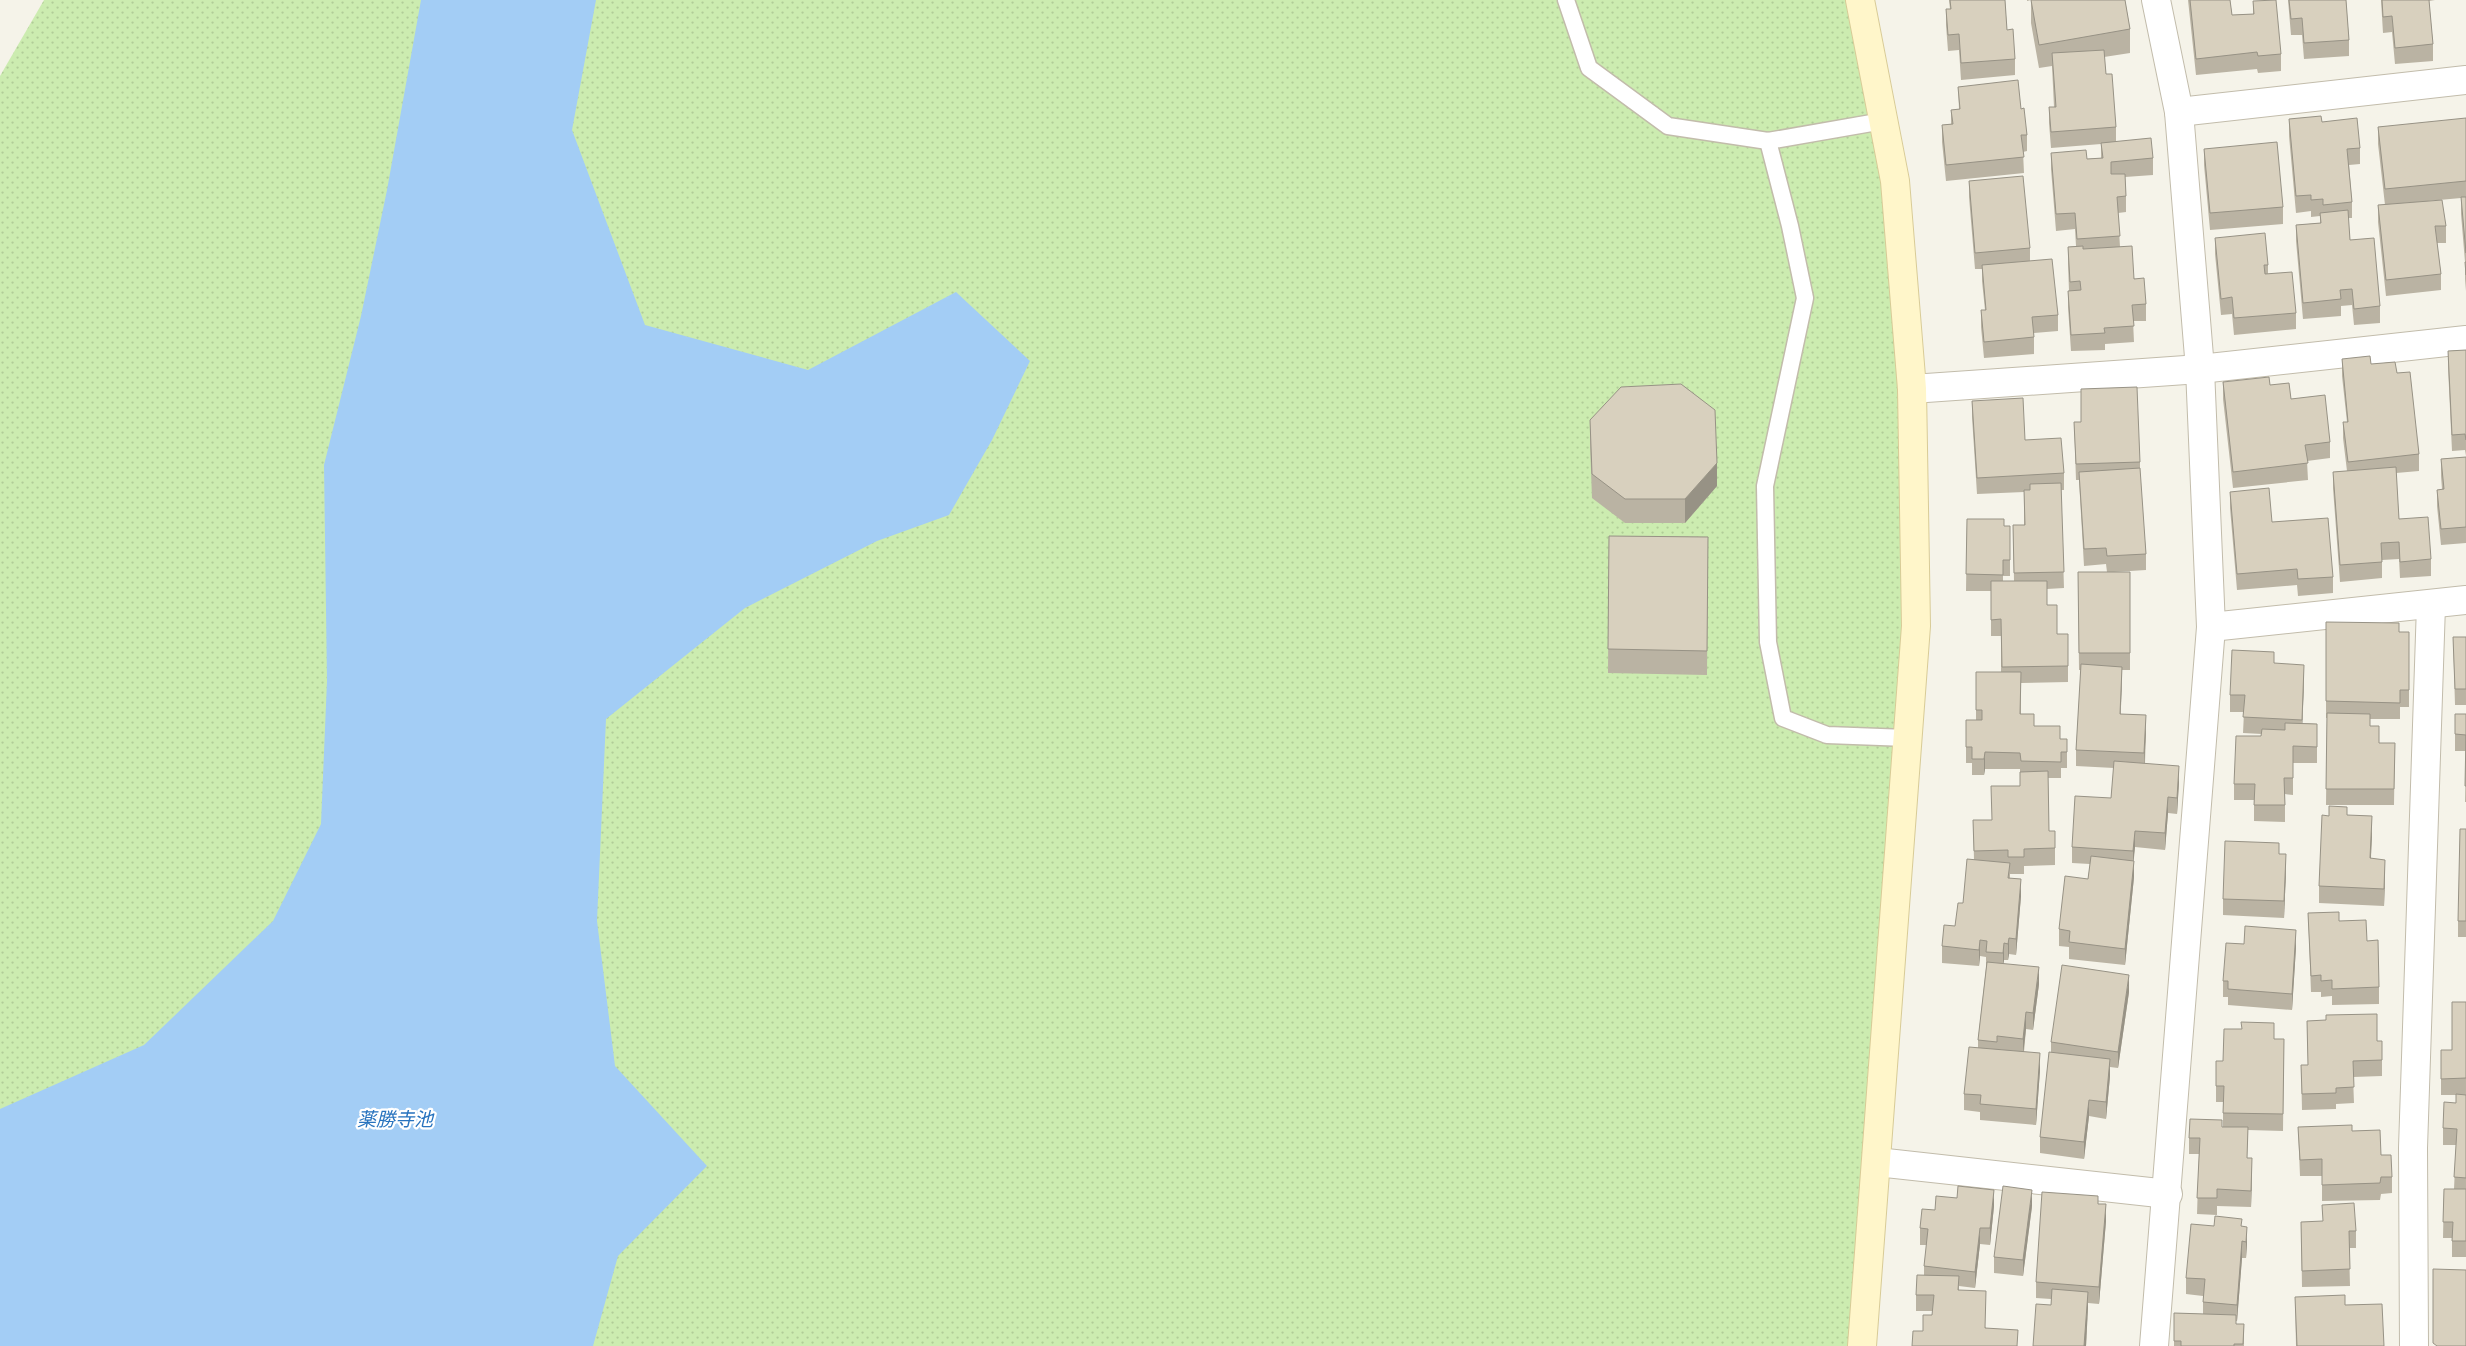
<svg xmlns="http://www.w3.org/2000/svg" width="2466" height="1346" viewBox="0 0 2466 1346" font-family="Rubik,'Noto Sans JP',sans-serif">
	<defs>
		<pattern id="park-dots" width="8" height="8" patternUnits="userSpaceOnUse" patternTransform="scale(1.25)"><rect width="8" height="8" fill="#ccecb0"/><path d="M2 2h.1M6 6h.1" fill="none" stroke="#b1cc98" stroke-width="1.8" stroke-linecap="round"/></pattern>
	</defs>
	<rect width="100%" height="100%" fill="#f5f3e9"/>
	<!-- park -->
	<path fill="url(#park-dots)" d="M 44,0 L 1862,0 L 1918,411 L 1862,1346 L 0,1346 L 0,76 Z"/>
	<!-- water -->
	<path fill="#a3cdf5" d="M 421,0 L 596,0 L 572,130 L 645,325 L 808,370 L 956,292 L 1030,361 L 992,440 L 949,515 L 877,541 L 745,608 L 606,719 L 597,921 L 615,1066 L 707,1166 L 618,1256 L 593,1346 L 0,1346 L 0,1109 L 144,1045 L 273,921 L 321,824 L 327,681 L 324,465 L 361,316 L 387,190 Z"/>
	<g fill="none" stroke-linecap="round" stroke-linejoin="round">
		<defs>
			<g id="lane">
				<path d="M 1566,0 L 1589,68 L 1668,126 L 1768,141 L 1883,121"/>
				<path d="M 1768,141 L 1790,226 L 1805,298 L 1765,486 L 1768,642 L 1783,718 L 1827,735 L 1907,738"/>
			</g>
			<g id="street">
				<path d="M 2179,112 L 2466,80"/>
				<path d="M 1912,389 L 2200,369 L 2466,340"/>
				<path d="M 2211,627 L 2466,600"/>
				<path d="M 1877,1162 L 2168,1194"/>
				<path d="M 2154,1346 L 2211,627 L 2200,369 L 2179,112 L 2156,0"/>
				<path d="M 2414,1346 L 2413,1148 L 2431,605"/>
			</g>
			<path id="secondary" d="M 1860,0 L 1895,181 L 1912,389 L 1916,626 L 1862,1346"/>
		</defs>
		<!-- lane casing -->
		<use href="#lane" stroke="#c2bcab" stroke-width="19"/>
		<!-- street casing -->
		<use href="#street" stroke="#c2bcab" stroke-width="30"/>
		<!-- secondary casing -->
		<use href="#secondary" stroke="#d8cb97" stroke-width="30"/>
		<!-- lane -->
		<use href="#lane" stroke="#fff" stroke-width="16"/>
		<!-- street -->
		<use href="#street" stroke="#fff" stroke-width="28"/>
		<!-- secondary -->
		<use href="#secondary" stroke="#fff6ca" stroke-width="28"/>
	</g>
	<!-- wall -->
	<g fill="#bab3a3">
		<path d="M 1949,0 L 2005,0 L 2007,30 L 2015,59 L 2015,75 L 1961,80 L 1959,50 L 1948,51 L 1946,25 L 1946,9 L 1950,9 Z"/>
		<path d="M 2027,0 L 2125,0 L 2130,29 L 2130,53 L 2104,57 L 2106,74 L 2116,127 L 2116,141 L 2153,158 L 2153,175 L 2125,177 L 2126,196 L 2126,212 L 2118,213 L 2120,247 L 2146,304 L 2146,321 L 2133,321 L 2134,342 L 2105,344 L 2105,350 L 2071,351 L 2068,307 L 2068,291 L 2069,291 L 2068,263 L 2068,247 L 2076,246 L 2075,229 L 2056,231 L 2051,169 L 2051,153 L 2087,159 L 2101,158 L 2101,144 L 2051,148 L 2049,123 L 2049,107 L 2054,107 L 2052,66 L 2039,68 L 2031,23 L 2031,0 L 2027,1 Z"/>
		<path d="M 2188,0 L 2230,0 L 2232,15 L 2253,14 L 2253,1 L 2281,54 L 2281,71 L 2258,73 L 2257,69 L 2196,75 Z"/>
		<path d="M 2288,0 L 2346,0 L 2349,40 L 2349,56 L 2304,59 L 2302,35 L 2291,35 Z"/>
		<path d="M 2381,0 L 2435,0 L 2429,1 L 2433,44 L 2433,61 L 2395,64 L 2392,32 L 2383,33 Z"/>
		<path d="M 1958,87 L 2021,109 L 2027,135 L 2027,151 L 2023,152 L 2024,173 L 1946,181 L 1942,142 L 1942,125 L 1951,124 L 1951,110 L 1959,109 Z"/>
		<path d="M 2289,119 L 2322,122 L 2360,148 L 2360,164 L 2349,165 L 2352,202 L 2352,218 L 2348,218 L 2350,240 L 2380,306 L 2380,323 L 2354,325 L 2352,305 L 2341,306 L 2341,316 L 2303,319 L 2296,241 L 2296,225 L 2320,223 L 2320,216 L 2311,217 L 2311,211 L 2296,213 L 2289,136 Z"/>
		<path d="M 2466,122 L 2466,291 L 2465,279 L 2465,262 L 2461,214 L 2461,198 L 2428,201 L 2446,226 L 2446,243 L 2437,243 L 2441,274 L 2441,290 L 2386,296 L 2378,222 L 2378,205 L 2385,205 L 2378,144 L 2378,127 Z"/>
		<path d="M 2204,149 L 2283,207 L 2283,224 L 2210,230 L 2204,165 Z"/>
		<path d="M 1969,181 L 2030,248 L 2030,261 L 2058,315 L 2058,331 L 2034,333 L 2034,354 L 1984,358 L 1981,327 L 1981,310 L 1985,310 L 1982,281 L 1982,269 L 1975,269 L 1969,197 Z"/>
		<path d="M 2215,238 L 2268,265 L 2268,274 L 2296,313 L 2296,329 L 2234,335 L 2232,314 L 2221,315 L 2215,254 Z"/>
		<path d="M 2466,350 L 2466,456 L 2465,450 L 2452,451 L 2448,367 L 2448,351 Z"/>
		<path d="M 2342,359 L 2371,364 L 2397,373 L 2419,454 L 2419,471 L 2396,473 L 2399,519 L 2431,559 L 2431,576 L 2400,578 L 2399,559 L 2382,560 L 2382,578 L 2340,582 L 2333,488 L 2333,472 L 2347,471 L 2343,438 L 2343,422 L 2347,422 L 2342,376 Z"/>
		<path d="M 2223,382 L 2291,399 L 2330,442 L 2330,458 L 2307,461 L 2308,480 L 2233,488 L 2223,399 Z"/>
		<path d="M 1972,401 L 2025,440 L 2064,473 L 2064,490 L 2061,490 L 2064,588 L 2047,589 L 2047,605 L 2057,634 L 2068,634 L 2068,682 L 2021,683 L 2021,714 L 2034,726 L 2060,739 L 2067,739 L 2067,768 L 2061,768 L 2061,778 L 2048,778 L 2049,831 L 2055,831 L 2055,865 L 2024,866 L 2024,874 L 2010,874 L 2010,878 L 2021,896 L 2016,955 L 2009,954 L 2008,960 L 2004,960 L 2003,963 L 2039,984 L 2033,1030 L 2026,1029 L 2024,1052 L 2040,1070 L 2036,1125 L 1980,1120 L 1980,1112 L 1964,1110 L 1964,1094 L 1978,1048 L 1978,1040 L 1986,968 L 1986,957 L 1980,956 L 1979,966 L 1942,963 L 1942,946 L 1955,926 L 1963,903 L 1974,860 L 1973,820 L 1992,820 L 2020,786 L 2020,769 L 1985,769 L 1984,775 L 1972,775 L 1972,763 L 1966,763 L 1966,720 L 1976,720 L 1976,672 L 2001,672 L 2001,636 L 1991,636 L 1991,591 L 1966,591 L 1967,519 L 2004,526 L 2010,526 L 2010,576 L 2003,576 L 2003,581 L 2014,581 L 2013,525 L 2024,525 L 2024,492 L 1977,494 L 1972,417 Z"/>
		<path d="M 1590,420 L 1717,486 L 1685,523 L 1625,523 L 1592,498 L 1590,443 Z"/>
		<path d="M 2074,422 L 2140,462 L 2140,478 L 2146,554 L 2146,570 L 2114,572 L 2130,572 L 2130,670 L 2122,670 L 2120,714 L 2146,731 L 2145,763 L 2179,782 L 2177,814 L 2168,813 L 2165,850 L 2135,847 L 2133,861 L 2134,877 L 2125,965 L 2069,959 L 2069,947 L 2059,946 L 2059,929 L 2088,879 L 2090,864 L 2072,863 L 2072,847 L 2111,798 L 2114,768 L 2076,766 L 2076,750 L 2081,670 L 2079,670 L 2078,572 L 2107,572 L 2106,564 L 2084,566 L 2079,480 L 2076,480 Z"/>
		<path d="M 2466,457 L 2466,543 L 2441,545 L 2437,506 L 2437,490 L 2442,489 L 2441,476 L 2441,459 Z"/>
		<path d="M 2230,492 L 2272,522 L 2333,577 L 2333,593 L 2298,596 L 2297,585 L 2237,590 L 2230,508 Z"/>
		<path d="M 1609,536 L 1708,537 L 1707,675 L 1608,673 Z"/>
		<path d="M 2326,622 L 2399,632 L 2409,632 L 2409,707 L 2400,707 L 2400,719 L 2370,719 L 2370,726 L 2379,743 L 2395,743 L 2394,805 L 2326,805 L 2327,718 L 2326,718 Z"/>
		<path d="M 2453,637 L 2466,637 L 2466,705 L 2455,705 Z"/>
		<path d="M 2274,663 L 2304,681 L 2302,723 L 2317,724 L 2317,763 L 2293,763 L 2293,795 L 2285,794 L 2285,822 L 2254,821 L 2254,800 L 2234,800 L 2234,784 L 2261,736 L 2262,734 L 2243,733 L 2244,712 L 2230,712 L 2230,695 Z"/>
		<path d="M 2455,714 L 2466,714 L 2466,802 L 2465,802 L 2466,751 L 2455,751 Z"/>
		<path d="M 2347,815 L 2372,833 L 2371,858 L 2385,876 L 2384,906 L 2319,903 L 2319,886 L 2329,816 Z"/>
		<path d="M 2466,829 L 2466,937 L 2458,937 L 2458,921 Z"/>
		<path d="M 2279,854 L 2286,871 L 2284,918 L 2223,915 L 2223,899 Z"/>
		<path d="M 2308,913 L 2339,921 L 2367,941 L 2379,987 L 2379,1004 L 2332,1005 L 2332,996 L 2321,997 L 2321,992 L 2311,992 Z"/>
		<path d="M 2296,947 L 2292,1010 L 2228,1005 L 2228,997 L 2223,997 L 2223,981 Z"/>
		<path d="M 2129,992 L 2118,1068 L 2110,1067 L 2110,1076 L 2106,1119 L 2089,1116 L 2084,1159 L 2040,1153 L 2040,1137 L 2051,1052 L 2051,1042 Z"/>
		<path d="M 2466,1002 L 2466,1257 L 2452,1257 L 2452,1238 L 2443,1238 L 2444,1189 L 2454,1189 L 2456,1145 L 2443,1145 L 2443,1128 L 2456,1103 L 2456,1095 L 2441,1095 L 2441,1050 L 2452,1050 Z"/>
		<path d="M 2307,1021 L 2377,1041 L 2382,1041 L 2382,1076 L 2353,1077 L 2354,1103 L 2336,1104 L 2336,1109 L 2302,1110 L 2301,1065 L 2308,1065 Z"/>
		<path d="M 2274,1039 L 2284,1039 L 2283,1131 L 2248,1130 L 2247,1158 L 2252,1175 L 2251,1207 L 2217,1206 L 2217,1215 L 2197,1214 L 2199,1154 L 2189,1154 L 2189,1138 L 2223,1127 L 2223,1102 L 2216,1102 L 2216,1061 L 2223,1061 Z"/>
		<path d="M 2298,1127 L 2352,1131 L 2381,1155 L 2392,1177 L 2392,1193 L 2381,1194 L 2380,1200 L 2322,1201 L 2322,1176 L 2300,1176 Z"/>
		<path d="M 2098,1204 L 2106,1221 L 2099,1304 L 2088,1303 L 2086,1346 L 2033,1346 L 2051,1305 L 2051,1299 L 2036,1298 L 2036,1282 Z"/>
		<path d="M 1994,1206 L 1990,1245 L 1980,1244 L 1975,1288 L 1959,1286 L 1959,1290 L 1986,1328 L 2018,1346 L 1923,1331 L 1932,1315 L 1933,1311 L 1916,1311 L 1916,1295 L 1924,1275 L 1924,1266 L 1927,1245 L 1920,1245 L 1920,1228 L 1935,1210 Z"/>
		<path d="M 2032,1206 L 2023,1276 L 1994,1273 L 1994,1257 Z"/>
		<path d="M 2301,1222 L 2356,1231 L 2356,1248 L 2349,1248 L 2350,1286 L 2302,1287 Z"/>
		<path d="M 2214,1226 L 2242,1226 L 2247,1243 L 2246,1258 L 2242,1258 L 2237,1321 L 2236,1321 L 2236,1324 L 2244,1324 L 2244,1346 L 2174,1346 L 2174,1313 L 2203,1314 L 2203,1296 L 2186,1294 L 2186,1278 Z"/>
		<path d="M 2295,1297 L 2345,1305 L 2384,1346 L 2296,1346 Z"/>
	</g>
	<!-- shaded-wall -->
	<g fill="#979285">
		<path d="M 1717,463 L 1717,486 L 1685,523 L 1685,499 Z"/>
		<path d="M 2304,665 L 2304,681 L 2302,736 L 2302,720 Z"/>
		<path d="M 2122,667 L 2122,683 L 2120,730 L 2120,714 Z"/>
		<path d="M 2146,715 L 2146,731 L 2144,769 L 2144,753 Z"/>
		<path d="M 1985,752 L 1985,769 L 1984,775 L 1984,759 Z"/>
		<path d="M 2179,766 L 2179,782 L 2177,814 L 2177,798 Z"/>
		<path d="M 2168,797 L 2168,813 L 2165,850 L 2165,833 Z"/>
		<path d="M 2372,816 L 2372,833 L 2370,875 L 2370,858 Z"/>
		<path d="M 2135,831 L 2135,847 L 2133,868 L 2133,851 Z"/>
		<path d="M 2286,854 L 2286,871 L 2284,918 L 2284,901 Z"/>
		<path d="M 2385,860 L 2385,876 L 2384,906 L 2384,889 Z"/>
		<path d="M 2134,861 L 2134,877 L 2125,965 L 2125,949 Z"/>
		<path d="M 2021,879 L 2021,896 L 2016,955 L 2016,939 Z"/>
		<path d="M 2296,930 L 2296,947 L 2292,1010 L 2292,994 Z"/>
		<path d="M 2009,938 L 2009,954 L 2008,960 L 2008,944 Z"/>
		<path d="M 1980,940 L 1980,956 L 1979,966 L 1979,950 Z"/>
		<path d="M 2004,943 L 2004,960 L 2003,970 L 2003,953 Z"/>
		<path d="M 2039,967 L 2039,984 L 2033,1030 L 2033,1013 Z"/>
		<path d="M 2129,975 L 2129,992 L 2118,1068 L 2118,1052 Z"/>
		<path d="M 2026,1012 L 2026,1029 L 2023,1055 L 2023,1039 Z"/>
		<path d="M 2040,1053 L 2040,1070 L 2036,1125 L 2036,1109 Z"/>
		<path d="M 2110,1059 L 2110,1076 L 2106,1119 L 2106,1102 Z"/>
		<path d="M 2089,1100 L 2089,1116 L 2084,1159 L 2084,1142 Z"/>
		<path d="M 2252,1158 L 2252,1175 L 2251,1207 L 2251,1191 Z"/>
		<path d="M 1994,1190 L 1994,1206 L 1990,1245 L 1990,1228 Z"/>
		<path d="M 2032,1190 L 2032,1206 L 2023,1276 L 2023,1260 Z"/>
		<path d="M 2106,1204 L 2106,1221 L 2099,1304 L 2099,1287 Z"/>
		<path d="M 2247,1227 L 2247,1243 L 2246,1258 L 2246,1242 Z"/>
		<path d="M 1980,1228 L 1980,1244 L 1975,1288 L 1975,1272 Z"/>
		<path d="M 2242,1241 L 2242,1258 L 2237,1321 L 2237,1305 Z"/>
		<path d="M 2088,1292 L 2088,1308 L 2086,1346 L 2084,1346 Z"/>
	</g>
	<!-- building -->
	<g fill="#d8d0be" stroke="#979285">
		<path d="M 1950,0 L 2005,0 L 2007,30 L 2013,29 L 2015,59 L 1961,63 L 1959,34 L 1948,35 L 1946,9 L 1951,9 Z"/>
		<path d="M 2031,0 L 2125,0 L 2130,29 L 2039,45 Z"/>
		<path d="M 2190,0 L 2230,0 L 2232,15 L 2254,14 L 2253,1 L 2276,0 L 2281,54 L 2258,56 L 2257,52 L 2196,59 Z"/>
		<path d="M 2289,0 L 2346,0 L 2349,40 L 2304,43 L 2302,18 L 2291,19 Z"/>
		<path d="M 2382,0 L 2429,0 L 2433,44 L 2395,48 L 2392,16 L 2383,17 Z"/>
		<path d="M 2104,50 L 2106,74 L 2112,74 L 2116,127 L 2051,132 L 2049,107 L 2056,107 L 2052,53 Z"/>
		<path d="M 2018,80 L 2021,109 L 2024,108 L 2027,135 L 2021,135 L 2024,157 L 1946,165 L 1942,125 L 1953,124 L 1951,110 L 1960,109 L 1958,87 Z"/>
		<path d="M 2321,116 L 2322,122 L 2357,118 L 2360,148 L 2347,149 L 2352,202 L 2323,205 L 2323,199 L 2311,200 L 2311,195 L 2296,196 L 2289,119 Z"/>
		<path d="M 2466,118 L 2466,181 L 2385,189 L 2378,127 Z"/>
		<path d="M 2151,138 L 2153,158 L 2111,162 L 2111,174 L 2125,174 L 2126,196 L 2117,197 L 2120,236 L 2077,239 L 2075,213 L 2056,214 L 2051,153 L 2086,150 L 2087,159 L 2103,158 L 2101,143 Z"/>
		<path d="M 2277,142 L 2283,207 L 2210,213 L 2204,149 Z"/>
		<path d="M 2023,176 L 2030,248 L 1975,253 L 1969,181 Z"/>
		<path d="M 2461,197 L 2466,197 L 2466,253 Z"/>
		<path d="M 2442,200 L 2446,226 L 2435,226 L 2441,274 L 2386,280 L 2378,205 Z"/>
		<path d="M 2348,210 L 2350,240 L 2374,238 L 2380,306 L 2354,309 L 2352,289 L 2340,290 L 2341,299 L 2303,303 L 2296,225 L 2321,223 L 2320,213 Z"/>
		<path d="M 2265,233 L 2268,265 L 2264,265 L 2265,274 L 2292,272 L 2296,313 L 2234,318 L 2232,297 L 2221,299 L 2215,238 Z"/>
		<path d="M 2083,246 L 2083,249 L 2132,246 L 2134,279 L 2144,278 L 2146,304 L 2132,305 L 2134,326 L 2104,328 L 2105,333 L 2071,335 L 2068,291 L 2081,290 L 2080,281 L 2070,282 L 2068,247 Z"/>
		<path d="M 2052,259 L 2058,315 L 2032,317 L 2034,337 L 1984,342 L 1981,310 L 1986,310 L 1982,265 Z"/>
		<path d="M 2465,262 L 2466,262 L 2466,275 Z"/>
		<path d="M 2466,350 L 2466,440 L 2465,434 L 2452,435 L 2448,351 Z"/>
		<path d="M 2370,356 L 2371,364 L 2395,362 L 2397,373 L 2410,372 L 2419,454 L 2348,462 L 2343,422 L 2348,422 L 2342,359 Z"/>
		<path d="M 2269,377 L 2270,385 L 2289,383 L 2291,399 L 2325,395 L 2330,442 L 2305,445 L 2308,463 L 2233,472 L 2223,382 Z"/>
		<path d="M 1681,384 L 1715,410 L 1717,463 L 1685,499 L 1625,499 L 1592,474 L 1590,420 L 1621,387 Z"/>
		<path d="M 2137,387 L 2140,462 L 2076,464 L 2074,422 L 2081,422 L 2081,389 Z"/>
		<path d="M 2023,398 L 2025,440 L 2061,438 L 2064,473 L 1977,478 L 1972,401 Z"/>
		<path d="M 2466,457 L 2466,527 L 2441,529 L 2437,490 L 2444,489 L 2441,459 Z"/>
		<path d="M 2396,467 L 2399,519 L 2428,517 L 2431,559 L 2400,562 L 2399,542 L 2381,543 L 2382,562 L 2340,565 L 2333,472 Z"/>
		<path d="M 2140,468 L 2146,554 L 2107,556 L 2106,548 L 2084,549 L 2079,472 Z"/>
		<path d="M 2061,483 L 2064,572 L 2014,573 L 2013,525 L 2025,525 L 2024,490 L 2030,490 L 2030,484 Z"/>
		<path d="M 2269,488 L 2272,522 L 2328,518 L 2333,577 L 2298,579 L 2297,569 L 2237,574 L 2230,492 Z"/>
		<path d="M 1967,519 L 2004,519 L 2004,526 L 2010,526 L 2010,560 L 2003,560 L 2003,575 L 1966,574 Z"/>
		<path d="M 1609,536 L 1708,537 L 1707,651 L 1608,649 Z"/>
		<path d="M 2078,572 L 2130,572 L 2130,653 L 2079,653 Z"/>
		<path d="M 1991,581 L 2047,581 L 2047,605 L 2057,605 L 2057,634 L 2068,634 L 2068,666 L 2002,667 L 2001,619 L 1991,620 Z"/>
		<path d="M 2326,622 L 2399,623 L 2399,632 L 2409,632 L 2409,690 L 2400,690 L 2400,703 L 2326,701 Z"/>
		<path d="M 2453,637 L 2466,637 L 2466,689 L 2455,689 Z"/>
		<path d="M 2232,650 L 2274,652 L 2274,663 L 2304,665 L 2302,720 L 2243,717 L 2245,695 L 2230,695 Z"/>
		<path d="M 2081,664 L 2122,667 L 2120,714 L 2146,715 L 2144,753 L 2076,750 Z"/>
		<path d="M 1976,672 L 2021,672 L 2020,714 L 2034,714 L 2034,726 L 2060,726 L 2060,739 L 2067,739 L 2067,752 L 2061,752 L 2061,762 L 2021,761 L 2020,753 L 1985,752 L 1984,759 L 1972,759 L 1972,747 L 1966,747 L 1966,720 L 1982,720 L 1982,710 L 1976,710 Z"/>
		<path d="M 2327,713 L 2370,714 L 2370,726 L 2379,726 L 2379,743 L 2395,743 L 2394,789 L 2326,789 Z"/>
		<path d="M 2455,714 L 2466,714 L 2466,786 L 2465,786 L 2466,735 L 2455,734 Z"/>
		<path d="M 2285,723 L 2317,724 L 2317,747 L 2293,746 L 2293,778 L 2284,778 L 2285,805 L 2254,805 L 2255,784 L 2234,784 L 2236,736 L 2261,736 L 2262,729 L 2285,730 Z"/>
		<path d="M 2114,761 L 2179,766 L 2177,798 L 2168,797 L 2165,833 L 2135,831 L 2133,851 L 2072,847 L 2075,796 L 2111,798 Z"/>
		<path d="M 2048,771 L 2049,831 L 2055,831 L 2055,848 L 2024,849 L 2024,857 L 2008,857 L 2008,850 L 1974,851 L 1973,820 L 1992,820 L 1991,786 L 2020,786 L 2020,772 Z"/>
		<path d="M 2329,806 L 2347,807 L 2347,815 L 2372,816 L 2370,858 L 2385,860 L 2384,889 L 2319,886 L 2322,815 L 2329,816 Z"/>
		<path d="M 2460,829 L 2466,829 L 2466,921 L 2458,921 Z"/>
		<path d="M 2225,841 L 2279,843 L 2279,854 L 2286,854 L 2284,901 L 2223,899 Z"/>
		<path d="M 2091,856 L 2134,861 L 2125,949 L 2069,942 L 2070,931 L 2059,929 L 2065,876 L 2088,879 Z"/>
		<path d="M 1967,859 L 2010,863 L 2008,878 L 2021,879 L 2016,939 L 2009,938 L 2008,944 L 2004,943 L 2003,953 L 1986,952 L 1987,941 L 1980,940 L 1979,950 L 1942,946 L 1944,925 L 1955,926 L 1958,903 L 1963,903 Z"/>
		<path d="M 2339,912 L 2339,921 L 2366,920 L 2367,941 L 2378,940 L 2379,987 L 2332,989 L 2332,980 L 2321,981 L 2321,975 L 2311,976 L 2308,913 Z"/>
		<path d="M 2245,926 L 2296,930 L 2292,994 L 2228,989 L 2228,981 L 2223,981 L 2226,943 L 2244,944 Z"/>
		<path d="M 1987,962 L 2039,967 L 2033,1013 L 2026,1012 L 2023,1039 L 1997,1036 L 1997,1042 L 1978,1040 Z"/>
		<path d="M 2062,965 L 2129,975 L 2118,1052 L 2051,1042 Z"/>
		<path d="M 2452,1002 L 2466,1002 L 2466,1078 L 2441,1079 L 2441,1050 L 2452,1050 Z"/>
		<path d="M 2377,1014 L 2377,1041 L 2382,1041 L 2382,1060 L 2353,1061 L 2354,1087 L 2336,1088 L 2336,1093 L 2302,1094 L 2301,1065 L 2308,1065 L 2307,1021 L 2326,1020 L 2326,1015 Z"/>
		<path d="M 2241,1022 L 2274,1023 L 2274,1039 L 2284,1039 L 2283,1114 L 2223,1113 L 2224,1086 L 2216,1086 L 2216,1061 L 2223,1061 L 2224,1029 L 2242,1029 Z"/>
		<path d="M 1969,1047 L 2040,1053 L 2036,1109 L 1980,1104 L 1981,1095 L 1964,1094 Z"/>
		<path d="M 2049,1052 L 2110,1059 L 2106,1102 L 2089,1100 L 2084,1142 L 2040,1137 Z"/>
		<path d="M 2456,1094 L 2466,1095 L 2466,1178 L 2454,1177 L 2457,1129 L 2443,1128 L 2444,1102 L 2456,1103 Z"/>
		<path d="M 2190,1119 L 2222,1120 L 2222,1127 L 2248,1127 L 2247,1158 L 2252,1158 L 2251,1191 L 2217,1189 L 2217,1198 L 2197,1198 L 2200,1138 L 2189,1138 Z"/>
		<path d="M 2352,1125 L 2352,1131 L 2380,1130 L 2381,1155 L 2391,1155 L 2392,1177 L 2381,1177 L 2380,1183 L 2322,1185 L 2322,1159 L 2300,1160 L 2298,1127 Z"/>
		<path d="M 1958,1186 L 1994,1190 L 1990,1228 L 1980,1228 L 1975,1272 L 1924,1266 L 1928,1229 L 1920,1228 L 1922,1209 L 1935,1210 L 1936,1196 L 1957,1198 Z"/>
		<path d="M 2003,1186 L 2032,1190 L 2023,1260 L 1994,1257 Z"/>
		<path d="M 2444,1189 L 2466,1189 L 2466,1241 L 2452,1241 L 2453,1222 L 2443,1222 Z"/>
		<path d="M 2042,1192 L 2098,1196 L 2098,1204 L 2106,1204 L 2099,1287 L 2036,1282 Z"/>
		<path d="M 2354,1203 L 2356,1231 L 2349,1231 L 2350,1269 L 2302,1271 L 2301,1222 L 2323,1221 L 2322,1205 Z"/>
		<path d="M 2215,1216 L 2242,1219 L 2241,1226 L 2247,1227 L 2246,1242 L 2242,1241 L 2237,1305 L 2203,1302 L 2205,1279 L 2186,1278 L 2191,1224 L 2214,1226 Z"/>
		<path d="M 2433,1269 L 2466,1270 L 2466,1346 L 2437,1346 L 2433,1343 Z"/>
		<path d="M 1917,1275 L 1959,1276 L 1958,1290 L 1986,1291 L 1985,1328 L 2018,1330 L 2017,1346 L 1912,1346 L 1913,1331 L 1923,1331 L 1923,1315 L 1932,1315 L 1934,1295 L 1916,1295 Z"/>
		<path d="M 2052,1289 L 2088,1292 L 2084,1346 L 2033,1346 L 2036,1304 L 2051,1305 Z"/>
		<path d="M 2345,1295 L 2345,1305 L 2382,1304 L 2384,1346 L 2297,1346 L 2295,1297 Z"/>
		<path d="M 2174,1313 L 2236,1315 L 2236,1324 L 2244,1324 L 2243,1344 L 2234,1344 L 2234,1346 L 2181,1346 L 2181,1341 L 2174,1341 Z"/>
	</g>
	<g text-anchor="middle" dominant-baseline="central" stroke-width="4.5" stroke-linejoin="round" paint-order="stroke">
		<!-- water labels -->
		<g font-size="19" font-style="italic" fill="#2873be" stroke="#fff">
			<text x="395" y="1119">薬勝寺池</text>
		</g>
	</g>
</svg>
